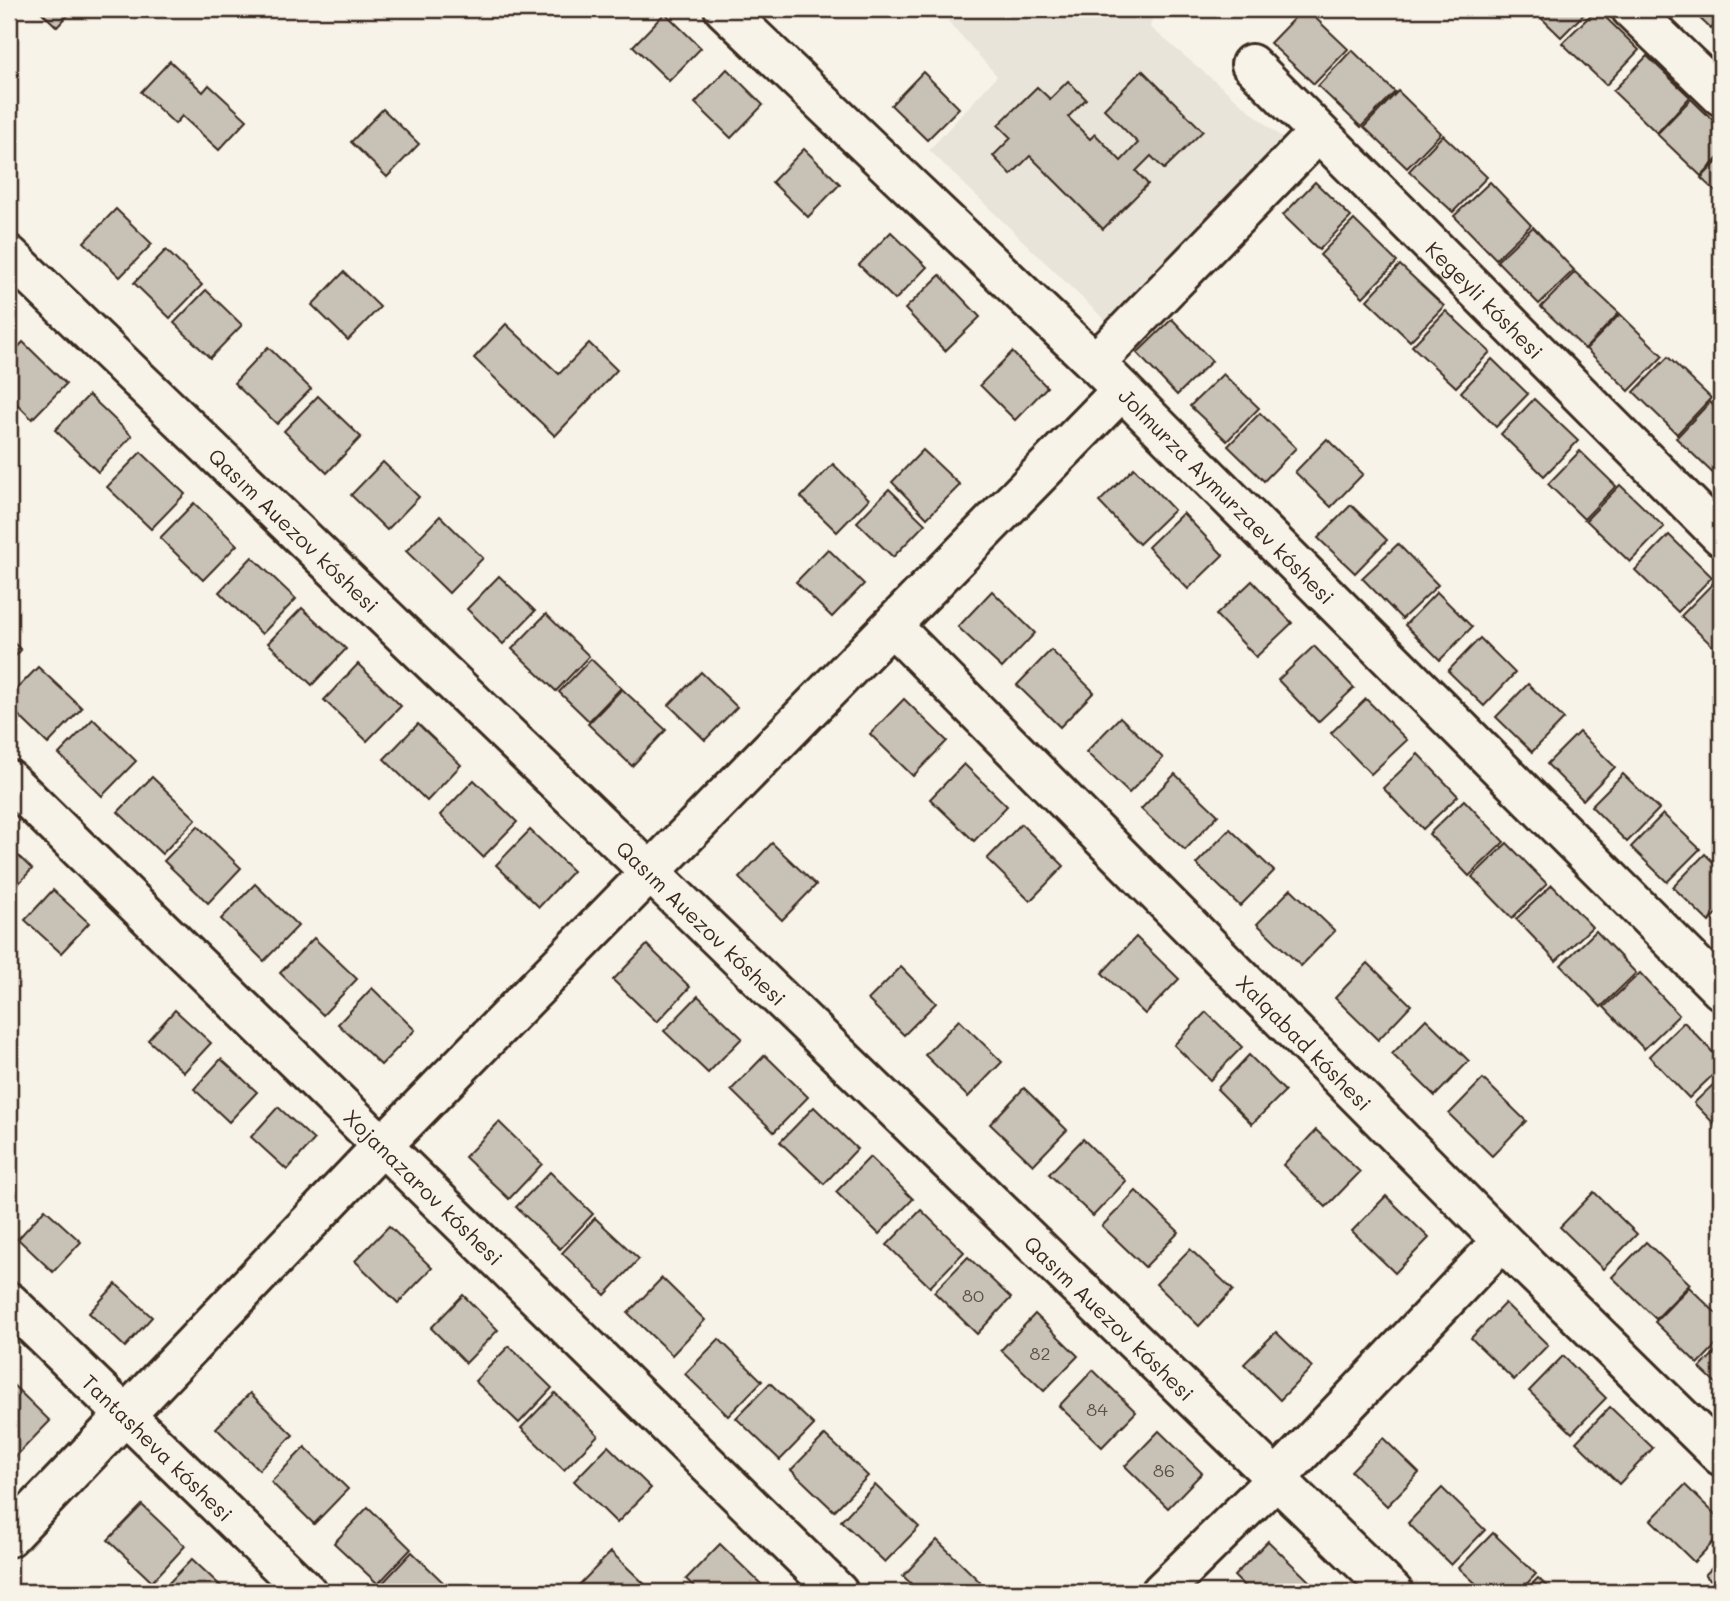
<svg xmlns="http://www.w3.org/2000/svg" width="1730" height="1601" viewBox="0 0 1730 1601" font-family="Mali,sans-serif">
	<rect width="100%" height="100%" fill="#f7f3e8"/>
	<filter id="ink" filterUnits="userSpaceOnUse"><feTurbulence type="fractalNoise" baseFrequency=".0143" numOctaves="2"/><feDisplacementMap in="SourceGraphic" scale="14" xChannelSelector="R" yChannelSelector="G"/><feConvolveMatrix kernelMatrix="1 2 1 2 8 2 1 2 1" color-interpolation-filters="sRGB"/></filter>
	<g filter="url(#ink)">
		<!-- built -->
		<path fill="#e9e4d9" d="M 958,9 L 1152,9 L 1154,10 L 1150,27 L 1287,142 L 1110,325 L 929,150 L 997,76 L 948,21 Z"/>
		<!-- building -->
		<g fill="#c8c1b6" stroke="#3b2a1e" stroke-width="2">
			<path d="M 38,9 L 74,9 L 57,27 Z"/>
			<path d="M 1303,9 L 1306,9 L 1348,49 L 1314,84 L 1270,43 Z"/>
			<path d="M 1532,9 L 1589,9 L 1561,37 Z"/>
			<path d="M 1597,9 L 1639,50 L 1606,85 L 1562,43 Z"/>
			<path d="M 1690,9 L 1721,9 L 1721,18 L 1711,29 Z"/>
			<path d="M 665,13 L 701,48 L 669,81 L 633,46 Z"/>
			<path d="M 1352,50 L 1395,92 L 1361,127 L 1318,86 Z"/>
			<path d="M 1647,56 L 1690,97 L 1657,133 L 1613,91 Z"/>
			<path d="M 170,61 L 203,92 L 209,85 L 247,120 L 219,150 L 182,116 L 175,124 L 141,92 Z"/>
			<path d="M 727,69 L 763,105 L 731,138 L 695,103 Z"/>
			<path d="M 1142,70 L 1203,131 L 1164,169 L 1151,156 L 1136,171 L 1148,184 L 1103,229 L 1030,156 L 1011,175 L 993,156 L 1011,138 L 998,125 L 1037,87 L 1050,99 L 1068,81 L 1086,99 L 1068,117 L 1090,139 L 1095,134 L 1121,161 L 1138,143 L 1104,109 Z"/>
			<path d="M 923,72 L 959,108 L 927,140 L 891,105 Z"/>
			<path d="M 1398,91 L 1441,133 L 1407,168 L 1364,127 Z"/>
			<path d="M 1691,99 L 1721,128 L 1721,155 L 1701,176 L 1657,134 Z"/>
			<path d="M 383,109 L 419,144 L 387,177 L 351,142 Z"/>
			<path d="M 1443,135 L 1487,177 L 1453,212 L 1409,171 Z"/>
			<path d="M 804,149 L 840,184 L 808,217 L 772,182 Z"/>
			<path d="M 1721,158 L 1721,197 L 1701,178 Z"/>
			<path d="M 1315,182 L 1351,217 L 1319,250 L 1283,215 Z"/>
			<path d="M 1490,182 L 1531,225 L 1496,259 L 1454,216 Z"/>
			<path d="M 116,209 L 152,244 L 120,277 L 84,242 Z"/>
			<path d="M 1354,220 L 1397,262 L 1363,297 L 1320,255 Z"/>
			<path d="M 1533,227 L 1574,270 L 1539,304 L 1497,261 Z"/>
			<path d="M 891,232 L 927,267 L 895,300 L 859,265 Z"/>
			<path d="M 166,250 L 202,285 L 170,318 L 134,283 Z"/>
			<path d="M 1400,265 L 1444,306 L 1410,341 L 1367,300 Z"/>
			<path d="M 344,272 L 380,307 L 348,340 L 312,305 Z"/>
			<path d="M 1575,272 L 1619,313 L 1585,349 L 1541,307 Z"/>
			<path d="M 940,275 L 980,317 L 945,351 L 905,309 Z"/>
			<path d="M 206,290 L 242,325 L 210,358 L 174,323 Z"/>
			<path d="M 1446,311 L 1490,352 L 1456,387 L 1412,346 Z"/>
			<path d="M 1620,314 L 1663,356 L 1629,391 L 1586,349 Z"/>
			<path d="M 1172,319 L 1212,361 L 1177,395 L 1137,353 Z"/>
			<path d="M 506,324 L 559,374 L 589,343 L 617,370 L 555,436 L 474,358 Z"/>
			<path d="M 23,342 L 66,384 L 32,419 L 9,396 L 9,357 Z"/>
			<path d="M 268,347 L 311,389 L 277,424 L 234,383 Z"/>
			<path d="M 1012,352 L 1047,387 L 1015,420 L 980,385 Z"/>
			<path d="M 1668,357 L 1711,398 L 1677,434 L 1634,392 Z"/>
			<path d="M 1492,359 L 1528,394 L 1496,427 L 1461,392 Z"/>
			<path d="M 1223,374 L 1259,408 L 1227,441 L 1190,406 Z"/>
			<path d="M 89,395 L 132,436 L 98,472 L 55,430 Z"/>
			<path d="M 318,396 L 361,437 L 327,473 L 284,431 Z"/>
			<path d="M 1534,399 L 1578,441 L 1544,476 L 1501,434 Z"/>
			<path d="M 1710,402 L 1721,413 L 1721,477 L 1719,479 L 1676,438 Z"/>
			<path d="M 1260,413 L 1296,448 L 1264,481 L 1228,446 Z"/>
			<path d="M 1327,439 L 1363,474 L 1331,507 L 1295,472 Z"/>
			<path d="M 923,450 L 960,485 L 927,518 L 892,482 Z"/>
			<path d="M 1580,451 L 1616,486 L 1584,519 L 1548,484 Z"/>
			<path d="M 141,452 L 185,494 L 151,529 L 107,487 Z"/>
			<path d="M 383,462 L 419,497 L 387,530 L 351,495 Z"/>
			<path d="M 833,464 L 869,499 L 837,532 L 801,497 Z"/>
			<path d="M 1134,468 L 1174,510 L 1139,544 L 1099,502 Z"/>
			<path d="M 1620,485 L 1664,527 L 1630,562 L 1586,520 Z"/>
			<path d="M 889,489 L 925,524 L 893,557 L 857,522 Z"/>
			<path d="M 194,503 L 237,545 L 203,580 L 160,538 Z"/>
			<path d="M 1351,505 L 1387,540 L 1355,573 L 1318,538 Z"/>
			<path d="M 1183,513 L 1223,555 L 1188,589 L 1148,547 Z"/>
			<path d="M 440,516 L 483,558 L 449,593 L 406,551 Z"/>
			<path d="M 1669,535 L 1712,577 L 1678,612 L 1635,570 Z"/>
			<path d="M 1398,544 L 1438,585 L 1402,619 L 1362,578 Z"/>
			<path d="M 828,549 L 864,584 L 832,617 L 796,582 Z"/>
			<path d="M 252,557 L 296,599 L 262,634 L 219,592 Z"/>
			<path d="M 499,576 L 535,611 L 503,644 L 467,609 Z"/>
			<path d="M 1252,581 L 1292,623 L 1256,657 L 1216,615 Z"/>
			<path d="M 1715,581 L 1721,586 L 1721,654 L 1681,616 Z"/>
			<path d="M 992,591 L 1035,633 L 1002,668 L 958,627 Z"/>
			<path d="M 1437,592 L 1472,627 L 1440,660 L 1405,625 Z"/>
			<path d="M 302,608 L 346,649 L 312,685 L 268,643 Z"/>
			<path d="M 546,614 L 589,656 L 556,691 L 512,649 Z"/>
			<path d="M 9,638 L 21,650 L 9,663 Z"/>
			<path d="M 1480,638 L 1515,673 L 1484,706 L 1448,671 Z"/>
			<path d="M 1314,646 L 1354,688 L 1318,722 L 1278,680 Z"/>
			<path d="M 1051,650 L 1094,692 L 1060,727 L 1017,685 Z"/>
			<path d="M 591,659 L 621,688 L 589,721 L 559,692 Z"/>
			<path d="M 358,664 L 401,706 L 367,741 L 324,700 Z"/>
			<path d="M 38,667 L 82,708 L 48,744 L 9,706 L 9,697 Z"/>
			<path d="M 701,672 L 737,707 L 705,740 L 669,705 Z"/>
			<path d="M 1528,684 L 1564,719 L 1532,752 L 1496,717 Z"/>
			<path d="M 622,689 L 666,730 L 632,766 L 588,724 Z"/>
			<path d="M 904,699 L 947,741 L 913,776 L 870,734 Z"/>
			<path d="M 1366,699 L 1407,740 L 1371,774 L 1331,733 Z"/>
			<path d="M 1120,717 L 1163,758 L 1129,793 L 1086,752 Z"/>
			<path d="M 93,719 L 136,761 L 102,796 L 59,754 Z"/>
			<path d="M 418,724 L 461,765 L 427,801 L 384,759 Z"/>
			<path d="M 1579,732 L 1615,767 L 1583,800 L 1547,764 Z"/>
			<path d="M 1418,754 L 1458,796 L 1423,829 L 1383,788 Z"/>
			<path d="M 964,764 L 1007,806 L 974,841 L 930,799 Z"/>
			<path d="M 1175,774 L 1218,815 L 1185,850 L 1141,809 Z"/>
			<path d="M 1623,774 L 1659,809 L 1627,842 L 1591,806 Z"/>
			<path d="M 152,777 L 196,819 L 162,854 L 118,812 Z"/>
			<path d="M 474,780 L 517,822 L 483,857 L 440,815 Z"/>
			<path d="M 1464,800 L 1504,842 L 1469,876 L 1429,834 Z"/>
			<path d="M 1663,814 L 1700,849 L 1667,882 L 1631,847 Z"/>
			<path d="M 1021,824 L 1064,866 L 1030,901 L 987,859 Z"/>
			<path d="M 198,826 L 241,868 L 208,903 L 164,861 Z"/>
			<path d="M 1230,829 L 1274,871 L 1240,906 L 1196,864 Z"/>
			<path d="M 530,830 L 573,871 L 539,907 L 496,865 Z"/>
			<path d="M 772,843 L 816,885 L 782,920 L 739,878 Z"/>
			<path d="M 1507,843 L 1547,884 L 1512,918 L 1472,877 Z"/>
			<path d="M 9,847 L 32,869 L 9,894 Z"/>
			<path d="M 1705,854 L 1721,870 L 1721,909 L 1709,922 L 1673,887 Z"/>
			<path d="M 255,884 L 298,926 L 264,961 L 221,919 Z"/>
			<path d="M 1552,885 L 1592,927 L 1556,961 L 1516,919 Z"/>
			<path d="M 1291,889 L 1335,931 L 1301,966 L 1257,924 Z"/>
			<path d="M 53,890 L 89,923 L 61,953 L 25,920 Z"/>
			<path d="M 1596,931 L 1636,973 L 1601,1007 L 1561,965 Z"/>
			<path d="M 1136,937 L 1179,979 L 1145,1014 L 1102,973 Z"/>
			<path d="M 314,938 L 357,979 L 323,1015 L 280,973 Z"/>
			<path d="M 647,945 L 690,987 L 657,1022 L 613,980 Z"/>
			<path d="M 1368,963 L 1411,1005 L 1378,1040 L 1335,998 Z"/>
			<path d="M 901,967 L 936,1003 L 904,1035 L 868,1000 Z"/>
			<path d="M 1640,973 L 1679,1015 L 1644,1049 L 1604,1007 Z"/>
			<path d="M 372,988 L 415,1030 L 381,1065 L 338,1024 Z"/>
			<path d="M 698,996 L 742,1038 L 708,1073 L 664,1031 Z"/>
			<path d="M 175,1010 L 211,1043 L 184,1072 L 148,1040 Z"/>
			<path d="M 1206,1012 L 1242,1047 L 1210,1080 L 1174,1045 Z"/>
			<path d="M 1426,1019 L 1469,1061 L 1435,1096 L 1392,1054 Z"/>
			<path d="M 959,1020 L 1002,1062 L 968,1097 L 925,1055 Z"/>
			<path d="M 1684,1022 L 1721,1061 L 1721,1067 L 1689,1098 L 1649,1056 Z"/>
			<path d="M 765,1055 L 808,1097 L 774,1132 L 731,1090 Z"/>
			<path d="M 1249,1055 L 1285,1091 L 1252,1124 L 1217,1089 Z"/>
			<path d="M 221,1059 L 257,1092 L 229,1122 L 194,1089 Z"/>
			<path d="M 1721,1077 L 1721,1131 L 1694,1103 Z"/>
			<path d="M 1483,1079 L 1526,1121 L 1492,1156 L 1449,1114 Z"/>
			<path d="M 1024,1088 L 1067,1130 L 1033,1165 L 990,1124 Z"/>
			<path d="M 278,1107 L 314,1140 L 287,1170 L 251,1137 Z"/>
			<path d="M 814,1107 L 857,1149 L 824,1184 L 780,1142 Z"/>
			<path d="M 499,1122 L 542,1164 L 509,1199 L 465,1157 Z"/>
			<path d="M 1316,1130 L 1360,1172 L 1326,1207 L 1283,1165 Z"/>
			<path d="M 1083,1139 L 1126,1181 L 1093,1216 L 1049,1174 Z"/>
			<path d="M 870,1157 L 913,1199 L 879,1234 L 836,1192 Z"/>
			<path d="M 550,1172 L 593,1214 L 560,1249 L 516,1207 Z"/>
			<path d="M 1136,1191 L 1179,1232 L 1145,1267 L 1102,1226 Z"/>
			<path d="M 1594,1192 L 1637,1234 L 1603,1269 L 1560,1227 Z"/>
			<path d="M 1386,1196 L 1429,1238 L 1395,1273 L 1352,1231 Z"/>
			<path d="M 45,1209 L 81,1242 L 53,1272 L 18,1239 Z"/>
			<path d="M 921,1210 L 964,1252 L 930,1287 L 887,1245 Z"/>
			<path d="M 595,1218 L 639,1259 L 605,1295 L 562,1253 Z"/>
			<path d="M 389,1226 L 432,1268 L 398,1303 L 355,1261 Z"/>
			<path d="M 1646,1242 L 1690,1284 L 1656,1319 L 1612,1277 Z"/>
			<path d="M 1190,1249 L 1233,1290 L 1199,1326 L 1156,1284 Z"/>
			<path d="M 968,1257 L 1011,1298 L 977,1334 L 934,1292 Z"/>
			<path d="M 662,1278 L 705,1320 L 672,1355 L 628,1313 Z"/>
			<path d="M 116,1284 L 152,1317 L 125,1347 L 89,1313 Z"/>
			<path d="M 1689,1287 L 1721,1318 L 1721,1340 L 1698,1364 L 1655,1322 Z"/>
			<path d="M 463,1295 L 498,1330 L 466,1363 L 431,1328 Z"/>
			<path d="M 1505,1303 L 1548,1345 L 1514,1380 L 1471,1338 Z"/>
			<path d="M 1035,1314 L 1078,1356 L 1044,1391 L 1001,1350 Z"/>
			<path d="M 1276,1332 L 1312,1367 L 1280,1400 L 1244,1364 Z"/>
			<path d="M 719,1339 L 762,1381 L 728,1416 L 685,1374 Z"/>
			<path d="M 509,1346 L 552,1388 L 519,1423 L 475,1381 Z"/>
			<path d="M 1721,1346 L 1721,1388 L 1700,1368 Z"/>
			<path d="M 1563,1356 L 1606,1398 L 1572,1433 L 1529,1391 Z"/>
			<path d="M 1093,1370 L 1136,1412 L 1102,1447 L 1059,1406 Z"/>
			<path d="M 9,1381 L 50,1421 L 16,1456 L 9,1449 Z"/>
			<path d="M 770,1383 L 814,1425 L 780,1460 L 736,1418 Z"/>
			<path d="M 250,1393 L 293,1435 L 259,1470 L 216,1428 Z"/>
			<path d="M 555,1393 L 598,1435 L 564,1470 L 521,1428 Z"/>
			<path d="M 1610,1407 L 1653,1448 L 1619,1484 L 1576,1442 Z"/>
			<path d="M 1159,1431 L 1202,1473 L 1168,1508 L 1125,1466 Z"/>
			<path d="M 825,1435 L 868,1476 L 834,1511 L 791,1470 Z"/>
			<path d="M 1383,1438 L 1419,1473 L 1387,1506 L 1351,1471 Z"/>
			<path d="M 608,1446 L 651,1488 L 617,1523 L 574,1481 Z"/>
			<path d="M 305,1447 L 348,1489 L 314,1524 L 271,1482 Z"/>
			<path d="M 875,1485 L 919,1527 L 885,1562 L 841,1521 Z"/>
			<path d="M 1685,1485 L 1721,1520 L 1721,1534 L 1694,1562 L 1651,1520 Z"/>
			<path d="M 1442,1488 L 1485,1530 L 1451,1565 L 1408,1523 Z"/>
			<path d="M 142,1505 L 185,1546 L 152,1582 L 108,1540 Z"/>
			<path d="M 368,1507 L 411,1549 L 378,1584 L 334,1543 Z"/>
			<path d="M 1493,1533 L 1536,1574 L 1519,1592 L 1485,1592 L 1459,1568 Z"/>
			<path d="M 937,1540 L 980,1582 L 970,1592 L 920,1592 L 903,1576 Z"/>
			<path d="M 1268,1541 L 1311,1583 L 1302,1592 L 1250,1592 L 1234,1576 Z"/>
			<path d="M 720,1544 L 763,1586 L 757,1592 L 700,1592 L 686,1579 Z"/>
			<path d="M 412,1552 L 453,1592 L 383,1592 L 378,1588 Z"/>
			<path d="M 611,1552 L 653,1592 L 583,1592 L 577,1587 Z"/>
			<path d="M 192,1559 L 227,1592 L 160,1592 Z"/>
			<path d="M 1721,1559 L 1721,1591 L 1705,1575 Z"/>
			<path d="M 1538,1578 L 1553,1592 L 1524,1592 Z"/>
		</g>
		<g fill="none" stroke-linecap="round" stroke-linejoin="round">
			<defs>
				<g id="minor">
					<path id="s1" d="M 724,9 L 1095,363 L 1721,990"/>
					<path d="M 1631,9 L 1721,96"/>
					<path id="s2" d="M 1251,64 L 1721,536"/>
					<path id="s3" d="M 9,255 L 650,872 L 1393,1592"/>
					<path d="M 1095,363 L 1318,133"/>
					<path id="s4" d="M 892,626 L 1502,1241 L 1721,1456"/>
					<path id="s5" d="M 9,780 L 838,1592"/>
					<path id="s6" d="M 9,1302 L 307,1592"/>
					<path d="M 9,1537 L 382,1146 L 1122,390"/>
					<path d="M 1161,1592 L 1276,1479 L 1502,1241"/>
				</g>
			</defs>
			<!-- minor casing -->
			<use href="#minor" stroke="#3b2a1e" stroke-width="44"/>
			<!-- minor -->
			<use href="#minor" stroke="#f7f3e8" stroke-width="38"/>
		</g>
	</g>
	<g text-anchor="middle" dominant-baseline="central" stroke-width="5" stroke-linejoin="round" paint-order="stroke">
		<!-- number labels -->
		<g font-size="18" fill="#5e5044">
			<text x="973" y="1295">80</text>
			<text x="1040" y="1353">82</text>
			<text x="1097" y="1409">84</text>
			<text x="1164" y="1470">86</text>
		</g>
		<!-- street labels -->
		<g font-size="21" fill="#3b2a1e" stroke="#f7f3e8">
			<text stroke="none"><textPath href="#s2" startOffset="332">Kegeyli kóshesi</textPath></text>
			<text stroke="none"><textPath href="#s1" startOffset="700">Jolmurza Aymurzaev kóshesi</textPath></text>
			<text stroke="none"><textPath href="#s3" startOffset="396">Qasım Auezov kóshesi</textPath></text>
			<text stroke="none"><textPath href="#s3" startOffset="962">Qasım Auezov kóshesi</textPath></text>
			<text stroke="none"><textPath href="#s4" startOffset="586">Xalqabad kóshesi</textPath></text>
			<text stroke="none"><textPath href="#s5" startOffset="581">Xojanazarov kóshesi</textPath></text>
			<text stroke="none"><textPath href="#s3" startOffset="1530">Qasım Auezov kóshesi</textPath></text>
			<text stroke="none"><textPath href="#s6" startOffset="208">Tantasheva kóshesi</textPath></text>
		</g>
	</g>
	<!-- margin -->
	<rect width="1730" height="1601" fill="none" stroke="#f7f3e8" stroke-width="35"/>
	<rect x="18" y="18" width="1695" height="1566" fill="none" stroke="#3b2a1e" stroke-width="2.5" filter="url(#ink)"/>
</svg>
